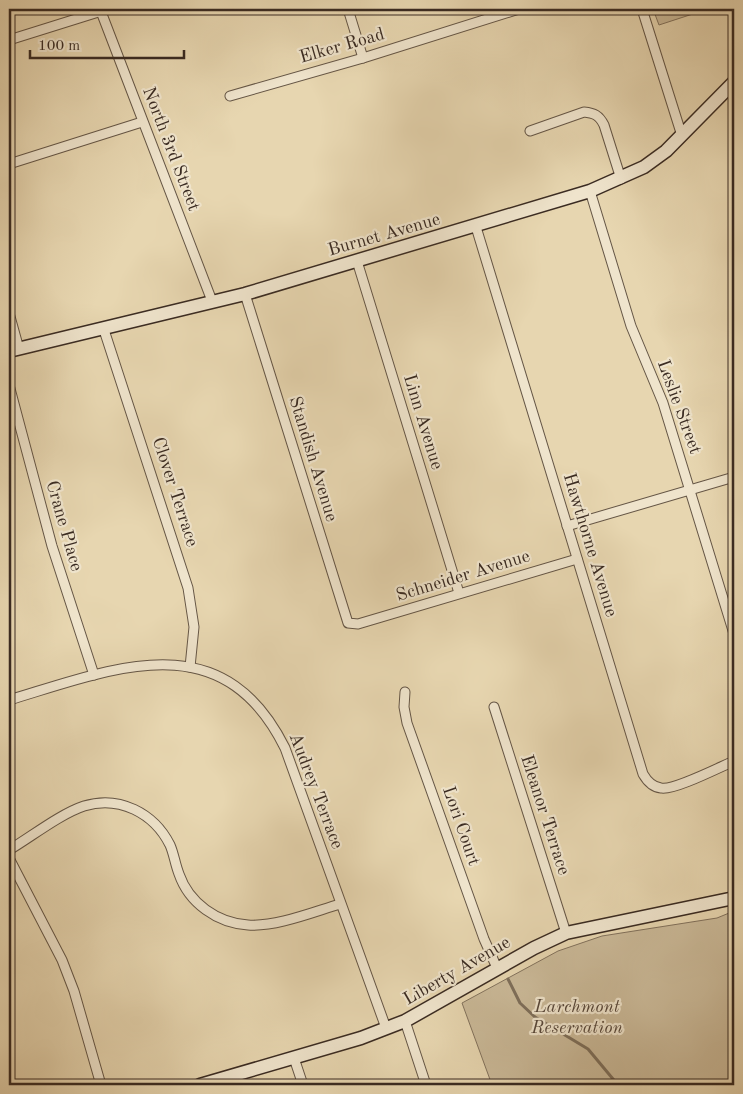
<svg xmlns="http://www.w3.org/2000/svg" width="743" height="1094" viewBox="0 0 743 1094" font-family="'Old Standard TT',serif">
	<rect width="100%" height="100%" fill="#e7d6b0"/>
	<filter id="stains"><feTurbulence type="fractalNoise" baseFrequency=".004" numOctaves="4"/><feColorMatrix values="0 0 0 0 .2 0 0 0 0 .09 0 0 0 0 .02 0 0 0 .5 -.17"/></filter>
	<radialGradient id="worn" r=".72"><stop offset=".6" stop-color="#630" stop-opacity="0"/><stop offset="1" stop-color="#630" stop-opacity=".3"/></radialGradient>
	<!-- green -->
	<g fill="#cab998" stroke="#82725d">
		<path d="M 653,9 L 708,9 L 659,25 Z"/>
		<path d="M 734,911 L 734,1085 L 492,1085 L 462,1003 L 558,951 L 602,936 L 717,918 Z"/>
	</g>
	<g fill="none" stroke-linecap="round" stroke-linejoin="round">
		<!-- stream -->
		<path stroke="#7e6f5a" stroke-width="3" d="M 508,979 L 520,1003 L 535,1017 L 588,1049 L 618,1085"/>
		<defs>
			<g id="street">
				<path d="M 100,9 L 212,301"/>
				<path d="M 348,9 L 363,58"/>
				<path d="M 642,9 L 682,136"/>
				<path d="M 9,40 L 108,9"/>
				<path d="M 230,96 L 363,58 L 519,9"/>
				<path d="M 530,131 L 584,112 C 594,113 599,115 604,125 L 621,179"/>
				<path d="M 9,164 L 142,122"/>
				<path d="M 590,191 L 631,326 L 663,403 L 734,634"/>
				<path d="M 476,227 L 643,774 C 647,781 652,787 661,788 C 673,791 720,767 734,761"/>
				<path d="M 357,261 L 459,593"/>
				<path d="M 245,294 L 348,623 L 358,624 L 577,559"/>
				<path d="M 9,313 L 19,349"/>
				<path d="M 104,330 L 188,588 L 194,627 L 190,667"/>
				<path d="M 9,385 L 52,546 L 94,675"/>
				<path d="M 567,526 L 734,477"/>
				<path d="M 405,692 L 404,707 L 407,723 L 484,939 L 497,968"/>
				<path d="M 9,700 C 113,669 222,621 285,748 L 386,1028"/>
				<path d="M 494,707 L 566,933"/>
				<path d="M 9,850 C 31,837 60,814 84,806 C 119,795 154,813 170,845 C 174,854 175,864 179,874 C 189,903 217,923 248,925 C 276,927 313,912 340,904"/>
				<path d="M 9,858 L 62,960 L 74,991 L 101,1085"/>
				<path d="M 405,1021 L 426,1085"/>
				<path d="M 294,1058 L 303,1085"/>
			</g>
			<g id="secondary">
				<path d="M 9,351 L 245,294 L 590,191 L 644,167 L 666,151 L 734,82"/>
				<path d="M 200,1085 L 361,1038 L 405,1021 L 534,948 L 566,933 L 734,898"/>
			</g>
		</defs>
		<!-- street casing -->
		<use href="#street" stroke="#655646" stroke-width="11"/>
		<!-- secondary casing -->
		<use href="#secondary" stroke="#3a2b22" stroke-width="15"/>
		<!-- street -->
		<use href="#street" stroke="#efe4cc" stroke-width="9"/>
		<!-- secondary -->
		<use href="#secondary" stroke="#efe4cc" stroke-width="12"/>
	</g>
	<g text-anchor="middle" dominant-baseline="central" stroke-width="4.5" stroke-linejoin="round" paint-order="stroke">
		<!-- street labels -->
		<g font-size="18" fill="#3a2b22" stroke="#efe4cc">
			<text transform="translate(342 46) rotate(-16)">Elker Road</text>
			<text transform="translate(171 149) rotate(69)">North 3rd Street</text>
			<text transform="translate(384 235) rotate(-16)">Burnet Avenue</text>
			<text transform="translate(679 407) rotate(70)">Leslie Street</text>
			<text transform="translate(423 422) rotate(73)">Linn Avenue</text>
			<text transform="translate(313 459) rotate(73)">Standish Avenue</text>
			<text transform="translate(175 492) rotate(72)">Clover Terrace</text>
			<text transform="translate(64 526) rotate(74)">Crane Place</text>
			<text transform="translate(590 545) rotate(73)">Hawthorne Avenue</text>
			<text transform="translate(463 576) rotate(-17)">Schneider Avenue</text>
			<text transform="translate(316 791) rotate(69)">Audrey Terrace</text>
			<text transform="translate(545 815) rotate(72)">Eleanor Terrace</text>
			<text transform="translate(461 826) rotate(71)">Lori Court</text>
			<text transform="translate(457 971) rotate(-30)">Liberty Avenue</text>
		</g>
		<!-- park labels -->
		<g font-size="18" font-style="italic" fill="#57473a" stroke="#efe4cc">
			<text x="577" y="1007">Larchmont<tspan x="577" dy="21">Reservation</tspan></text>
		</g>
	</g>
	<!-- margin -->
	<rect width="743" height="1094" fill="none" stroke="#e7d6b0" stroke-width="30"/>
	<rect x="10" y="10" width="723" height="1074" fill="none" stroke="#3a2b22" stroke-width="2.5"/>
	<rect x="15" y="15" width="713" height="1064" fill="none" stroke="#3a2b22"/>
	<!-- scale -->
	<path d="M30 50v8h154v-8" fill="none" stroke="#3a2b22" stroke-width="2.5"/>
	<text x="38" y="50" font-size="15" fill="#3a2b22" stroke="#efe4cc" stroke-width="4" paint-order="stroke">100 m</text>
	<rect width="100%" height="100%" filter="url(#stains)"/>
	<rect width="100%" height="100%" fill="url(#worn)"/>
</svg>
